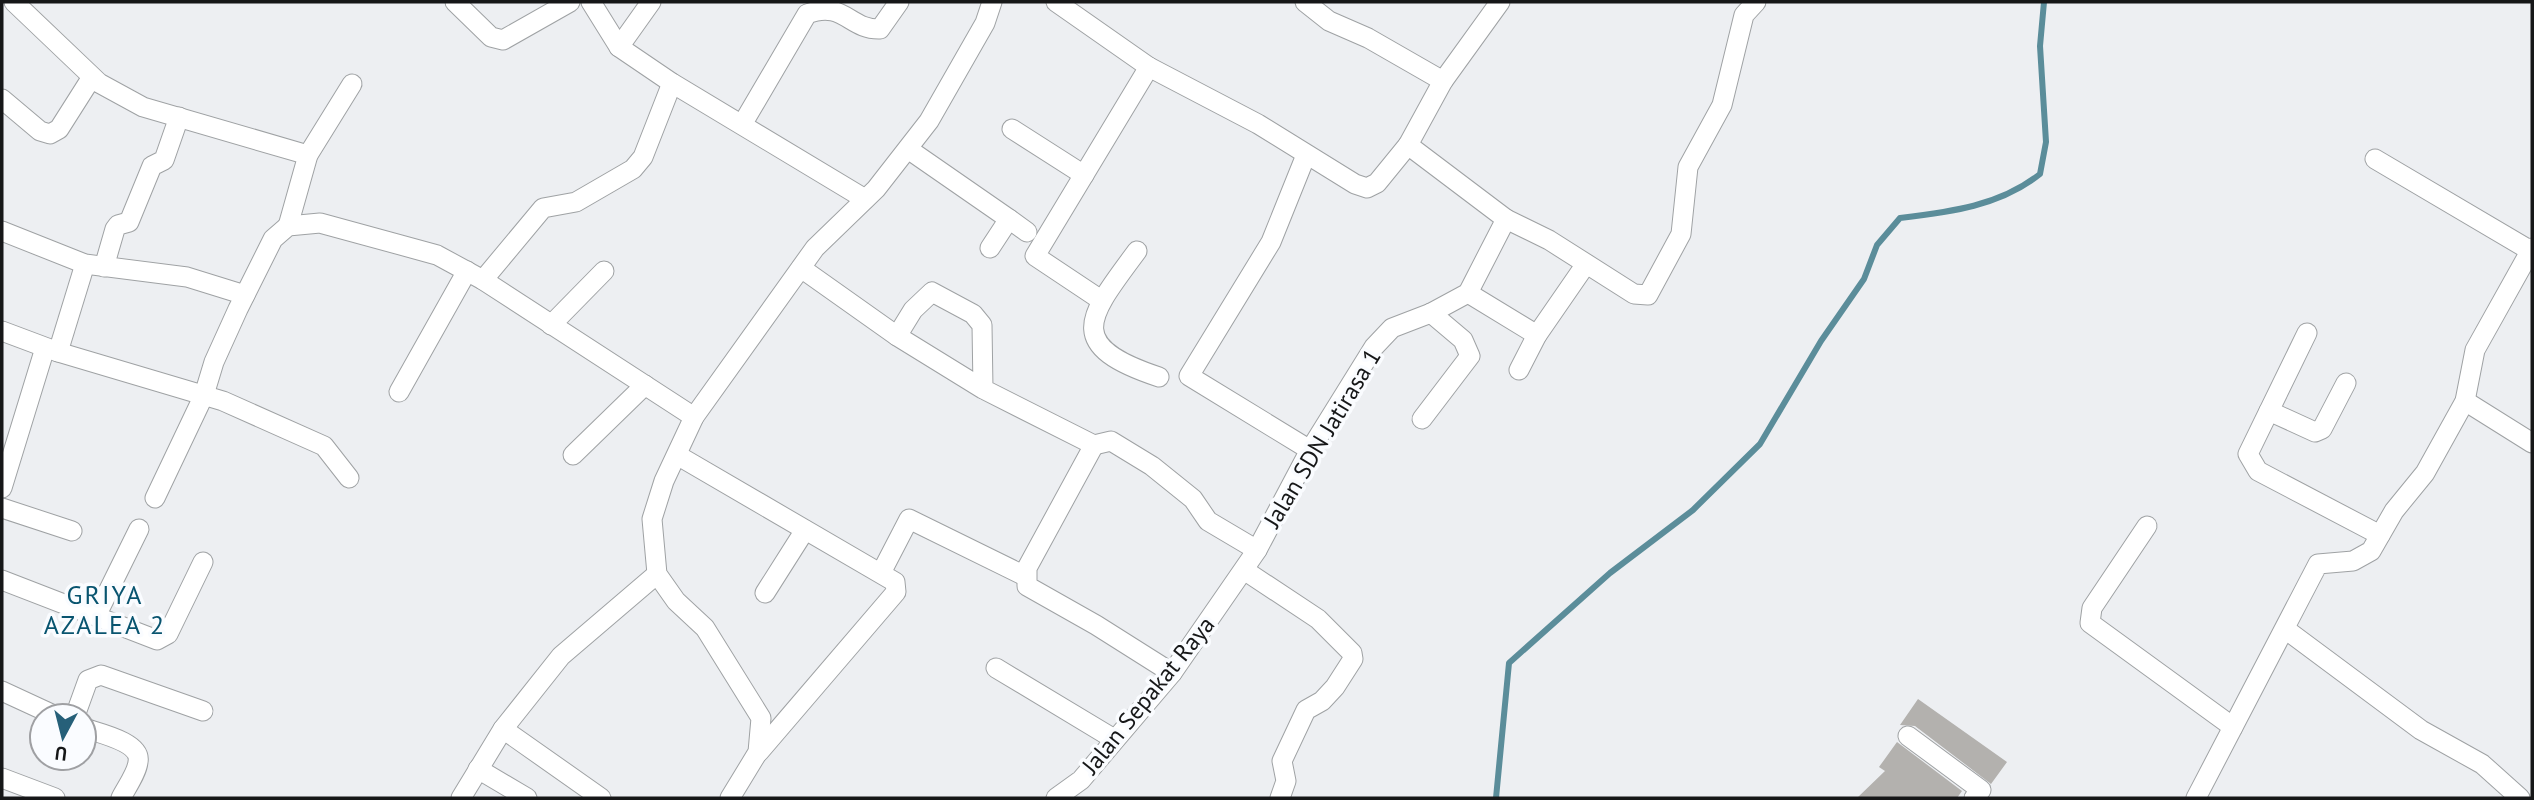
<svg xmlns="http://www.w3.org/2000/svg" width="2534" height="800" viewBox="0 0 2534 800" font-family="'PT Sans',sans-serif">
	<rect width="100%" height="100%" fill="#edeff2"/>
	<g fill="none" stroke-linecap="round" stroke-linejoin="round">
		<!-- stream -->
		<path stroke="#5b8d9a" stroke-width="6" d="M 1496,798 L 1509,663 L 1610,573 L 1693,510 L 1760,444 L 1821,341 L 1864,279 L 1877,245 L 1900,218 C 1950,212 2000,206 2040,174 L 2046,142 L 2040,46 L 2044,2"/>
	</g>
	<!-- building -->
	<g fill="#b3b1ae">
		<path d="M 1918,699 L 2007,762 L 1991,784 L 1915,726 L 1900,725 Z"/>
		<path d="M 1897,742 L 1962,791 L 1957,798 L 1857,798 L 1885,771 L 1879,767 Z"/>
	</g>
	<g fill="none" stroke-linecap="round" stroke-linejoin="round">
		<defs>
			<g id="minor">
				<path d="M 14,2 L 99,83 L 143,107 L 308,155"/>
				<path d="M 455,2 L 491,37 L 503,40 L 570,2"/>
				<path d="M 591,2 L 619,47 L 672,83 L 865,199"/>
				<path d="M 1056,2 L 1149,67 L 1258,124 L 1355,184 L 1367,188 L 1377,183 L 1408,145"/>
				<path d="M 1305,2 L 1329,21 L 1368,38 L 1443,81"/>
				<path d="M 619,47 L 651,2"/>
				<path d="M 2,99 L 40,131 L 50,134 L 59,129 L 92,77"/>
				<path d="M 743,123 L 807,14 C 844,0 849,30 880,29 L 899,2"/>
				<path d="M 1012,129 L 1084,175"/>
				<path d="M 908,149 L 1009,219 L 990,248"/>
				<path d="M 1306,155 L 1271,242 L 1189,376 L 1310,450"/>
				<path d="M 2375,159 L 2531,251"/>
				<path d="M 1009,219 L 1027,232"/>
				<path d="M 1506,219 L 1549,240 L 1634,294 L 1648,295 L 1681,234 L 1688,167 L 1722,105 L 1744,15 L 1756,2"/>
				<path d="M 288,226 L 308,155 L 352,84"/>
				<path d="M 2,231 L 85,264 L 187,277 L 245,295"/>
				<path d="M 1137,251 C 1089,316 1062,345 1159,377"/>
				<path d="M 104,267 L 115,229 L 118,225 L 129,222 L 152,166 L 164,160 L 179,117"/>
				<path d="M 801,268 L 897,336"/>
				<path d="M 483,280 L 543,208 L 576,202 L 633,169 L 643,157 L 672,83"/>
				<path d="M 1468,293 L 1537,335"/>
				<path d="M 1101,300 L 1035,256 L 1149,67"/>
				<path d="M 551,325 L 604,271"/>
				<path d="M 2,331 L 58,352 L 223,401 L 324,446 L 349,478"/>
				<path d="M 2307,333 L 2248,454 L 2258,471 L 2380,535"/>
				<path d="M 58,352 L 85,264"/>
				<path d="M 1519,370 L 1537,335 L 1586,264"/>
				<path d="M 983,389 L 982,325 L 973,314 L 932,292 L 913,310 L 897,336 L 983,389 L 1094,445 L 1111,441 L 1152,466 L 1193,499 L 1208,521 L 1257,550"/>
				<path d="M 399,392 L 467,271"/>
				<path d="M 2465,401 L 2532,443"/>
				<path d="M 2269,411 L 2315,432 L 2322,429 L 2346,383"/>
				<path d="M 1422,419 L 1470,356 L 1463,340 L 1431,313"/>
				<path d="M 1094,445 L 1027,568 L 1027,586 L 1096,625 L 1172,673"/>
				<path d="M 573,455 L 645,385"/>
				<path d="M 677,455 L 895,582 L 896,592 L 759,752"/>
				<path d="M 2,488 L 45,348"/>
				<path d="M 155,498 L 204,395 L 214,362 L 238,309 L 273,239 L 288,226 L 320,223 L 437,255 L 483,280 L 694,417"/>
				<path d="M 2,508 L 72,531"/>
				<path d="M 2147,526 L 2092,608 L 2090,623 L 2233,727"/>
				<path d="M 1244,570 L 1318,619 L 1352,653 L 1353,659 L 1335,687 L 1322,701 L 1306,710 L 1282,761 L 1286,781 L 1280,798"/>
				<path d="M 881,573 L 909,519 L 1025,576"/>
				<path d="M 2,580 L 157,640 L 168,634 L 203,562"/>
				<path d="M 765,593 L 805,530"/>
				<path d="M 97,614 L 139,529"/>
				<path d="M 2285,629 L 2421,730 L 2482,764 L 2520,798"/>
				<path d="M 996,668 L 1114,739"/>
				<path d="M 2,691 L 56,716"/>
				<path d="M 75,716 L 88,680 L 101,675 L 203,711"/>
				<path d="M 84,728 C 98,733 142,742 138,762 C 137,773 126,788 121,798"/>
				<path d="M 503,729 L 601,798"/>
				<path d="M 1908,736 L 1981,790 L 1974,798"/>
				<path d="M 478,769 L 527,798"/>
				<path d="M 2,778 L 55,798"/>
				<path d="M 461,798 L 503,729 L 561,656 L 657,574"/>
				<path d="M 730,798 L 758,752 L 761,718 L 705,628 L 676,601 L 657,574 L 652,519 L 664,481 L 694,417 L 815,248 L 876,189 L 929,121 L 985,23 L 992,2"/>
				<path d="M 1056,798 L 1081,780 L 1172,673 L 1257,550 L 1310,450 L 1374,347 L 1392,328 L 1431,313 L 1468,293 L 1506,219 L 1408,145 L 1443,81 L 1500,2"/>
				<path d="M 2196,798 L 2318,564 L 2353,561 L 2371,551 L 2394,511 L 2425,473 L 2465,401 L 2475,350 L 2532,248"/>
			</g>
		</defs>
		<!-- minor casing -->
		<use href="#minor" stroke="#9fa2a4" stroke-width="21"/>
		<!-- minor -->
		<use href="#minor" stroke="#fff" stroke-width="19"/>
	</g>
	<g text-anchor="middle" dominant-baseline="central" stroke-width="7" stroke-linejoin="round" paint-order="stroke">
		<!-- street labels -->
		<g font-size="24" fill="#161718" stroke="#fafcff">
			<text transform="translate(1322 438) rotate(-59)">Jalan SDN Jatirasa 1</text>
			<text transform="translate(1148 695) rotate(-51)">Jalan Sepakat Raya</text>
		</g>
		<!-- neighbourhood labels -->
		<g font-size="26" letter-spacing="2" fill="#08546f" stroke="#fafcff">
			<text x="105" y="594">GRIYA<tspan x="105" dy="30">AZALEA 2</tspan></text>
		</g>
	</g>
	<!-- border -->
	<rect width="2534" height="800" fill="none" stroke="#161718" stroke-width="7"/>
	<!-- north arrow -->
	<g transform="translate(63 737) rotate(187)"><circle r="33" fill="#fafcff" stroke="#9fa0a3" stroke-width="2"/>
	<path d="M0-5L12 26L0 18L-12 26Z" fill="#266079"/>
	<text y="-10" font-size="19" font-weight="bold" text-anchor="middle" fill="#161718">U</text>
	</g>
</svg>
